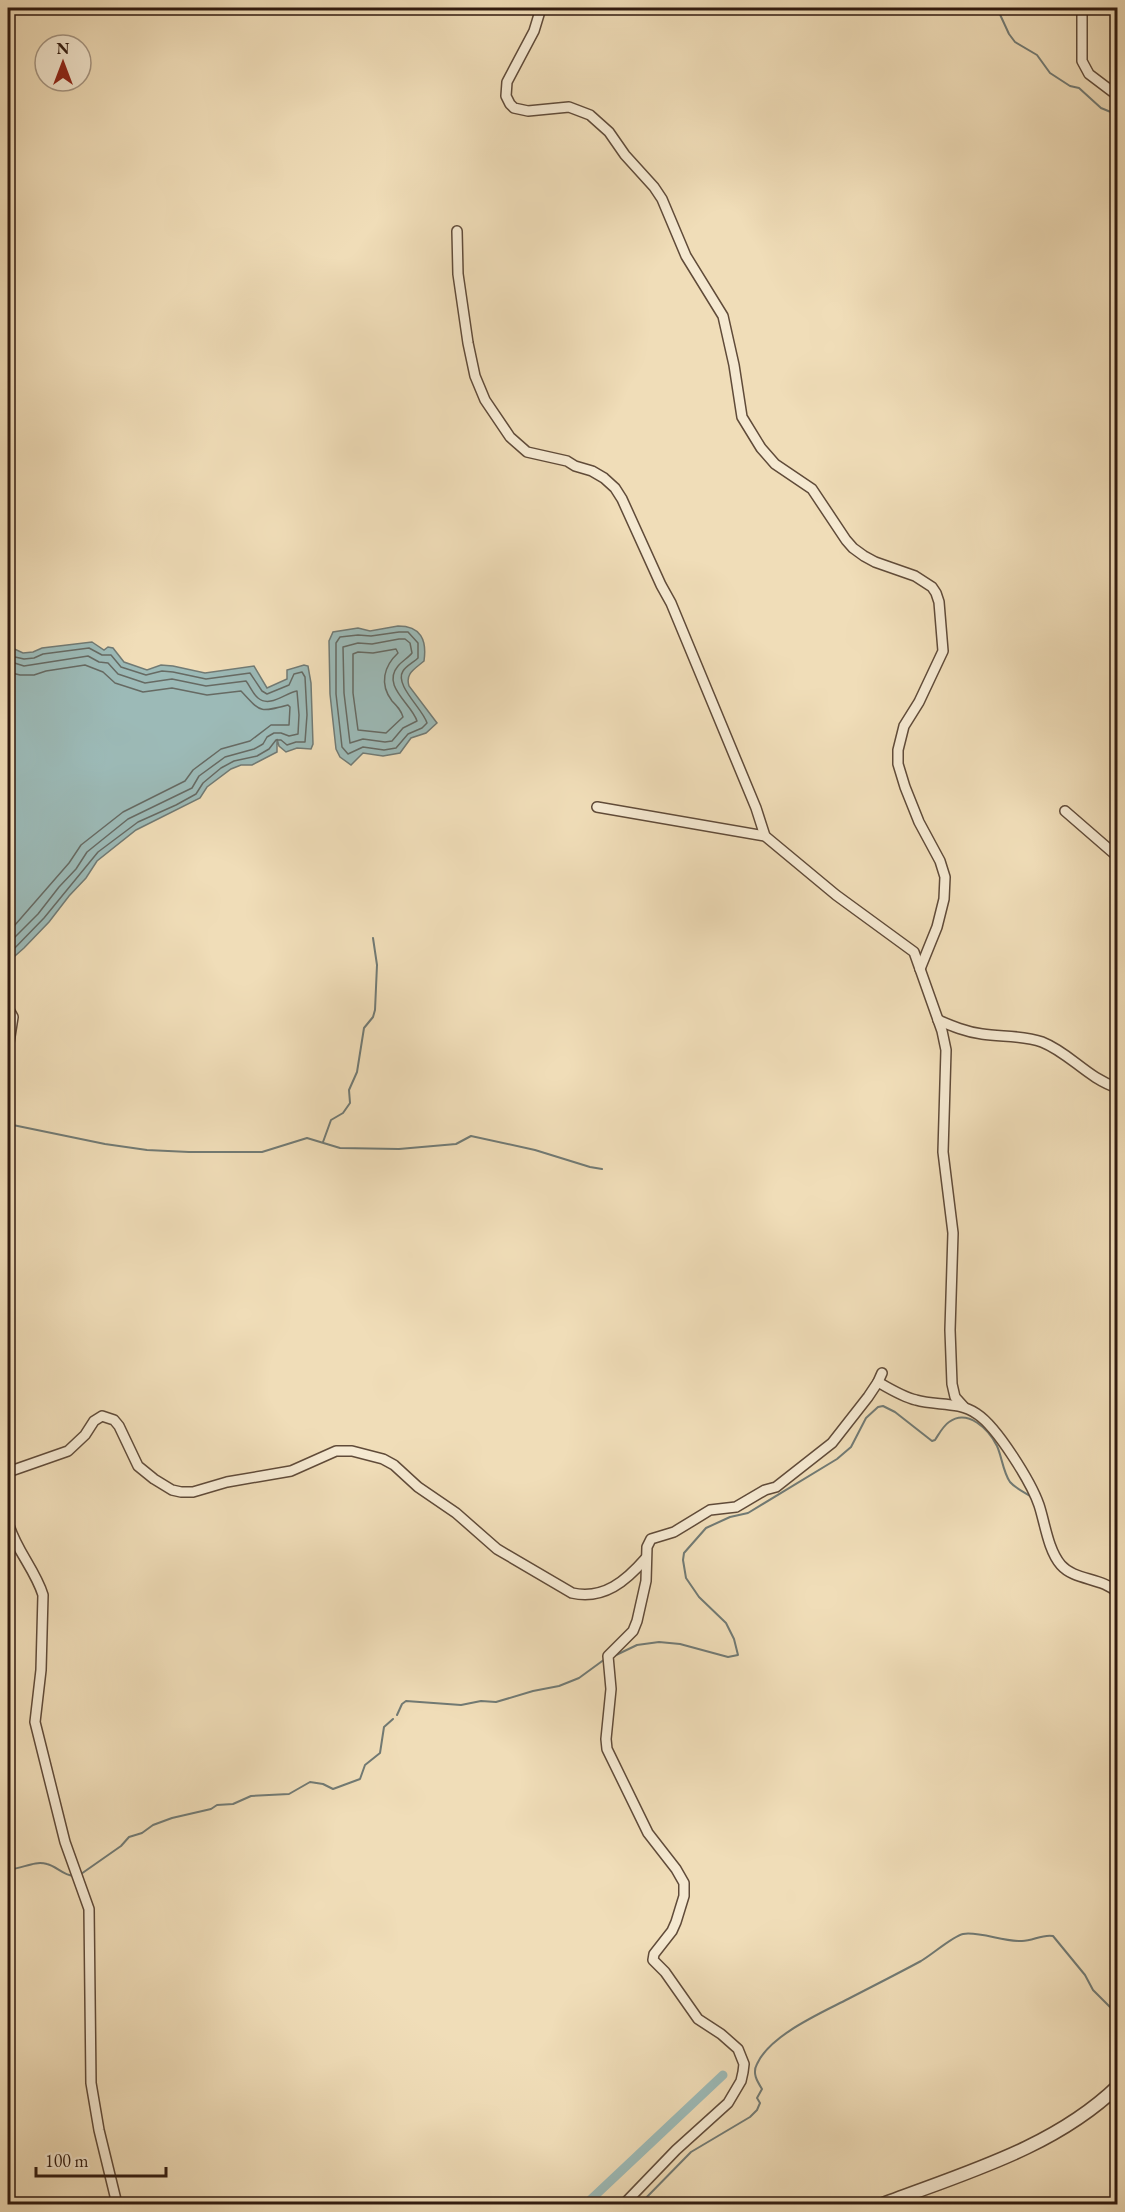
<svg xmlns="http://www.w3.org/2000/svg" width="1125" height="2212" viewBox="0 0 1125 2212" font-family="'EB Garamond',serif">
	<rect width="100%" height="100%" fill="#f0ddb8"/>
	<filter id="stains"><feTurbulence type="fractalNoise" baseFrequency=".00333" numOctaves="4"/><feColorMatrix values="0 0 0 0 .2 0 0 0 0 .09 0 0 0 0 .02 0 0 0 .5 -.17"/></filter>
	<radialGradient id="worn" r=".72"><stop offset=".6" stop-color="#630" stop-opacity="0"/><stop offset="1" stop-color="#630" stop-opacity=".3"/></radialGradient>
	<!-- water -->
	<g fill="#9cbab7" stroke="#717a74" stroke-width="1.5">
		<path d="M 398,626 C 421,626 427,640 424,661 C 415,669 405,673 409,686 L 437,723 L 426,733 L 411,738 L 400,753 L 383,756 L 363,753 L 351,765 L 340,757 L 336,749 L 330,694 L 329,641 L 333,632 L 358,628 L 370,631 Z"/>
		<path d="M 92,642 L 104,650 L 108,647 L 113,648 L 124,662 L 147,670 L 161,665 L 173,666 L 205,673 L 254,666 L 267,688 L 287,679 L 287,670 L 304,665 L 308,666 L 311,683 L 313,744 L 311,749 L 297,748 L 286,752 L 279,746 L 277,739 L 277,752 L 252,765 L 241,765 L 231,769 L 207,787 L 200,798 L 136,830 L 97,861 L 86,878 L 69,896 L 49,922 L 24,948 L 8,962 L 8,646 L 23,653 L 33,652 L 42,648 Z"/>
	</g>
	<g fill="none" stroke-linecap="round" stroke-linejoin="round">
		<!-- shore -->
		<g stroke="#666a63" stroke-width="1.5">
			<path d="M 399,632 L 408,632 L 418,643 L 418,658 C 414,662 406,666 403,671 C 394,685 423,709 427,723 L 422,728 L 408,734 L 396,748 L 384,750 L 363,747 L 348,754 L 342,747 L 341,738 L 336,694 L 336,643 L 340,637 L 358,635 L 371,636 Z"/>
			<path d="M 399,639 L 405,639 L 410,643 L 412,653 C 408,658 402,661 398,666 C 381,686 412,704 417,721 L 403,728 L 392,741 L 385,742 L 363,739 L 350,743 L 344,693 L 343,647 L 358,643 L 372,644 Z"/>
			<path d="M 396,649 L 398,653 C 384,666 379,684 392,701 C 397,706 401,710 403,717 L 386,733 L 358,730 L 353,693 L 353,654 L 358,652 L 373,653 Z"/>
			<path d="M 8,653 L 15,657 L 24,659 L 34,658 L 43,654 L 89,648 L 102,655 L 111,655 L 121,667 L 146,675 L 162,671 L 173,672 L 206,679 L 250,673 L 262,691 L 267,694 L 289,685 L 294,674 L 302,672 L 305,677 L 307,715 L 305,742 L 296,742 L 287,745 L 281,740 L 276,740 L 269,749 L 257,756 L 234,761 L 221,768 L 203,783 L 196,794 L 176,805 L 138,822 L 98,852 L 44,918 L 8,955"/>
			<path d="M 8,661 L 24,666 L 88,656 L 99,662 L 108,663 L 118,674 L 145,683 L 172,679 L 206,686 L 246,681 C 250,686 253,694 258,698 C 270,708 285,693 297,691 L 299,715 L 298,734 L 289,736 L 281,733 L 274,733 L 267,737 L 263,744 L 254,749 L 225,757 L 199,776 L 192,788 L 128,819 L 87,852 L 76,869 L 59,887 L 38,914 L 8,944"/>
			<path d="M 8,672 L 20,675 L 34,675 L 46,671 L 85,665 L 103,672 L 115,683 L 143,692 L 172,688 L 207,695 L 241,691 C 261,712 258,713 288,705 L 290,707 L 289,725 L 271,725 L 250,741 L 221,749 L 193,770 L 185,781 L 123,812 L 81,845 L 69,863 L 8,933"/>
		</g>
		<!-- stream -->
		<g stroke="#717a74" stroke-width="2">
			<path d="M 997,8 L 1009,34 L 1015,42 L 1037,55 L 1050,73 L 1070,86 L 1079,88 L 1101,108 L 1118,115"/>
			<path d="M 8,1124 L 105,1144 L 147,1150 L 189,1152 L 262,1152 L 307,1138 L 340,1148 L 399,1149 L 456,1144 L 471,1136 L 535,1150 L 590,1167 L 602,1169"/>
			<path d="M 323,1142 L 331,1120 L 343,1113 L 350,1103 L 349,1090 L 357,1072 L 364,1028 L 373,1017 L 375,1010 L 377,965 L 373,938"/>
			<path d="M 614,1656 L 637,1645 L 659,1642 L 680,1644 L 728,1657 L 738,1655 L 734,1639 L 726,1623 L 699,1597 L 686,1578 L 683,1560 L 684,1553 L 706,1528 L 730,1517 L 748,1513 L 837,1459 L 851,1447 L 866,1418 L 878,1407 L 883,1406 L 895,1412 L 932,1441 L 935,1440 C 939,1434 943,1426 949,1422 C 968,1408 989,1430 997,1446 C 1002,1457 1003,1472 1010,1482 C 1016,1489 1025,1492 1033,1498"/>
			<path d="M 397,1715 L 402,1704 L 406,1701 L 461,1705 L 481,1701 L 496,1702 L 533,1691 L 559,1686 L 579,1678 L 605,1659"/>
			<path d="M 8,1869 C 21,1870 33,1860 47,1864 C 56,1866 63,1875 73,1876"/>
			<path d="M 81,1874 L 121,1846 L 129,1837 L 142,1833 L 153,1825 L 172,1818 L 211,1809 L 217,1805 L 233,1804 L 251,1796 L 289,1794 L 310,1782 L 323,1784 L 333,1789 L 360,1779 L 365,1765 L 380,1753 L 384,1727 L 393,1719"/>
			<path d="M 640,2204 L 691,2152 L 750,2117 L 757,2110 L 760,2103 L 757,2098 L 762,2089 C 757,2081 752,2073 757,2064 C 770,2035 821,2013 848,1999 C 873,1986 897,1974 921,1961 C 933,1954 953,1936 963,1934 C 979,1931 1004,1942 1022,1941 C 1033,1941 1042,1934 1053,1936 L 1085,1975 L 1093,1990 L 1111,2008 L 1118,2021"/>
		</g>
		<!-- canal -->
		<path stroke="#9cbab7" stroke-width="9" d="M 586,2204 L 723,2075"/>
		<defs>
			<g id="minor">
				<path d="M 541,8 L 534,31 L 507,82 L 506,96 L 510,104 L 514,108 L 528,111 L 569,107 L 590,115 L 609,132 L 625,155 L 654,187 L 662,199 L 686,256 L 723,316 L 734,365 L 742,417 L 761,448 L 775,464 L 812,489 L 846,540 L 853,548 L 864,556 L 875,562 L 915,576 L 932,587 L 936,593 L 939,602 L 943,651 L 919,702 L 904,726 L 898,750 L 898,764 L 905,787 L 919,822 L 940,861 L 945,877 L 944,899 L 937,927 L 920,969"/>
				<path d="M 1082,8 L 1082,61 L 1089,74 L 1118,96"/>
				<path d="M 457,231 L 458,274 L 468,343 L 475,376 L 485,400 L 510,437 L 527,452 L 567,461 L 575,466 L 592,471 L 604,478 L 615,488 L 622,499 L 661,585 L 671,603 L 756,808 L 765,836"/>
				<path d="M 597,807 L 765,836 L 836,895 L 914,952 L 942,1031 L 946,1050 L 943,1152 L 953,1233 L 950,1330 L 952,1384 L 955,1397 L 964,1407"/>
				<path d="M 1065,811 L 1118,857"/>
				<path d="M 8,1008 L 13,1017 L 8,1049"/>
				<path d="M 938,1020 C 952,1026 966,1032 982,1034 C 1001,1037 1023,1035 1042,1042 C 1070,1053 1087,1078 1118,1088"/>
				<path d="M 878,1382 C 890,1389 903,1397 916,1400 C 937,1406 958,1401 977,1414 C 997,1427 1031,1482 1039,1505 C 1045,1523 1048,1550 1061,1565 C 1075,1581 1102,1577 1118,1593"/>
				<path d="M 8,1472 L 68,1451 L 85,1435 L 94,1421 L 102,1416 L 114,1420 L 119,1426 L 138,1466 L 154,1479 L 172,1490 L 181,1492 L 193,1492 L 227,1482 L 291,1471 L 336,1451 L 352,1451 L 383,1459 L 394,1465 L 418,1487 L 456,1513 L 497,1549 L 572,1593 C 604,1600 626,1581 646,1558"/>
				<path d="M 8,1522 C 15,1549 35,1569 43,1595 L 41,1670 L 35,1722 L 65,1842 L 89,1909 L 91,2083 L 99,2130 L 117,2204"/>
				<path d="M 624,2204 L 676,2150 L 728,2103 L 741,2081 L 743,2072 L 744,2064 L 738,2049 L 721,2034 L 698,2019 L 665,1972 L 653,1960 L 654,1954 L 672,1931 L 676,1922 L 684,1896 L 684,1883 L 676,1869 L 648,1833 L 607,1749 L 606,1739 L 611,1689 L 608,1656 L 633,1631 L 637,1621 L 646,1581 L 647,1547 L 651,1539 L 674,1532 L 710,1510 L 736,1507 L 765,1490 L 776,1487 L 832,1443 L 868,1397 L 878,1382 L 882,1373"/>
			</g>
			<path id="tertiary" d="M 883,2204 C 964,2173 1054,2148 1118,2086"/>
		</defs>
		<!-- minor casing -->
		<use href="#minor" stroke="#604b39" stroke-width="12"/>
		<!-- tertiary casing -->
		<use href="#tertiary" stroke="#604b39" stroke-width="15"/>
		<!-- minor -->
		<use href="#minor" stroke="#f5e9d1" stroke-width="9"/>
		<!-- tertiary -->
		<use href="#tertiary" stroke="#f5e9d1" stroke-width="12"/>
	</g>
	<!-- margin -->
	<rect width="1125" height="2212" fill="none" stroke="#f0ddb8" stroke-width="30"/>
	<rect x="9" y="9" width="1107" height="2194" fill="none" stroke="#301a0f" stroke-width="3"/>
	<rect x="15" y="15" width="1095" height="2182" fill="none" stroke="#301a0f" stroke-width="1.5"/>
	<!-- north arrow -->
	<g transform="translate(63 63)"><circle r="28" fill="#f5e9d1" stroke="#a69683" stroke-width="1.5"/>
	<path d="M0-4.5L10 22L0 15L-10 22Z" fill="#8f2418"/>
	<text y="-9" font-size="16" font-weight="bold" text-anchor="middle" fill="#301a0f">N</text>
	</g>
	<!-- scale -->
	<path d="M36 2167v9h130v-9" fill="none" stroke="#301a0f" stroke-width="3"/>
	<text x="45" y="2167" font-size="18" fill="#301a0f" stroke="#f5e9d1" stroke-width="4.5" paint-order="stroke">100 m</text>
	<rect width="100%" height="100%" filter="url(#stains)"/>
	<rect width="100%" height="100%" fill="url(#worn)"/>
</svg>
